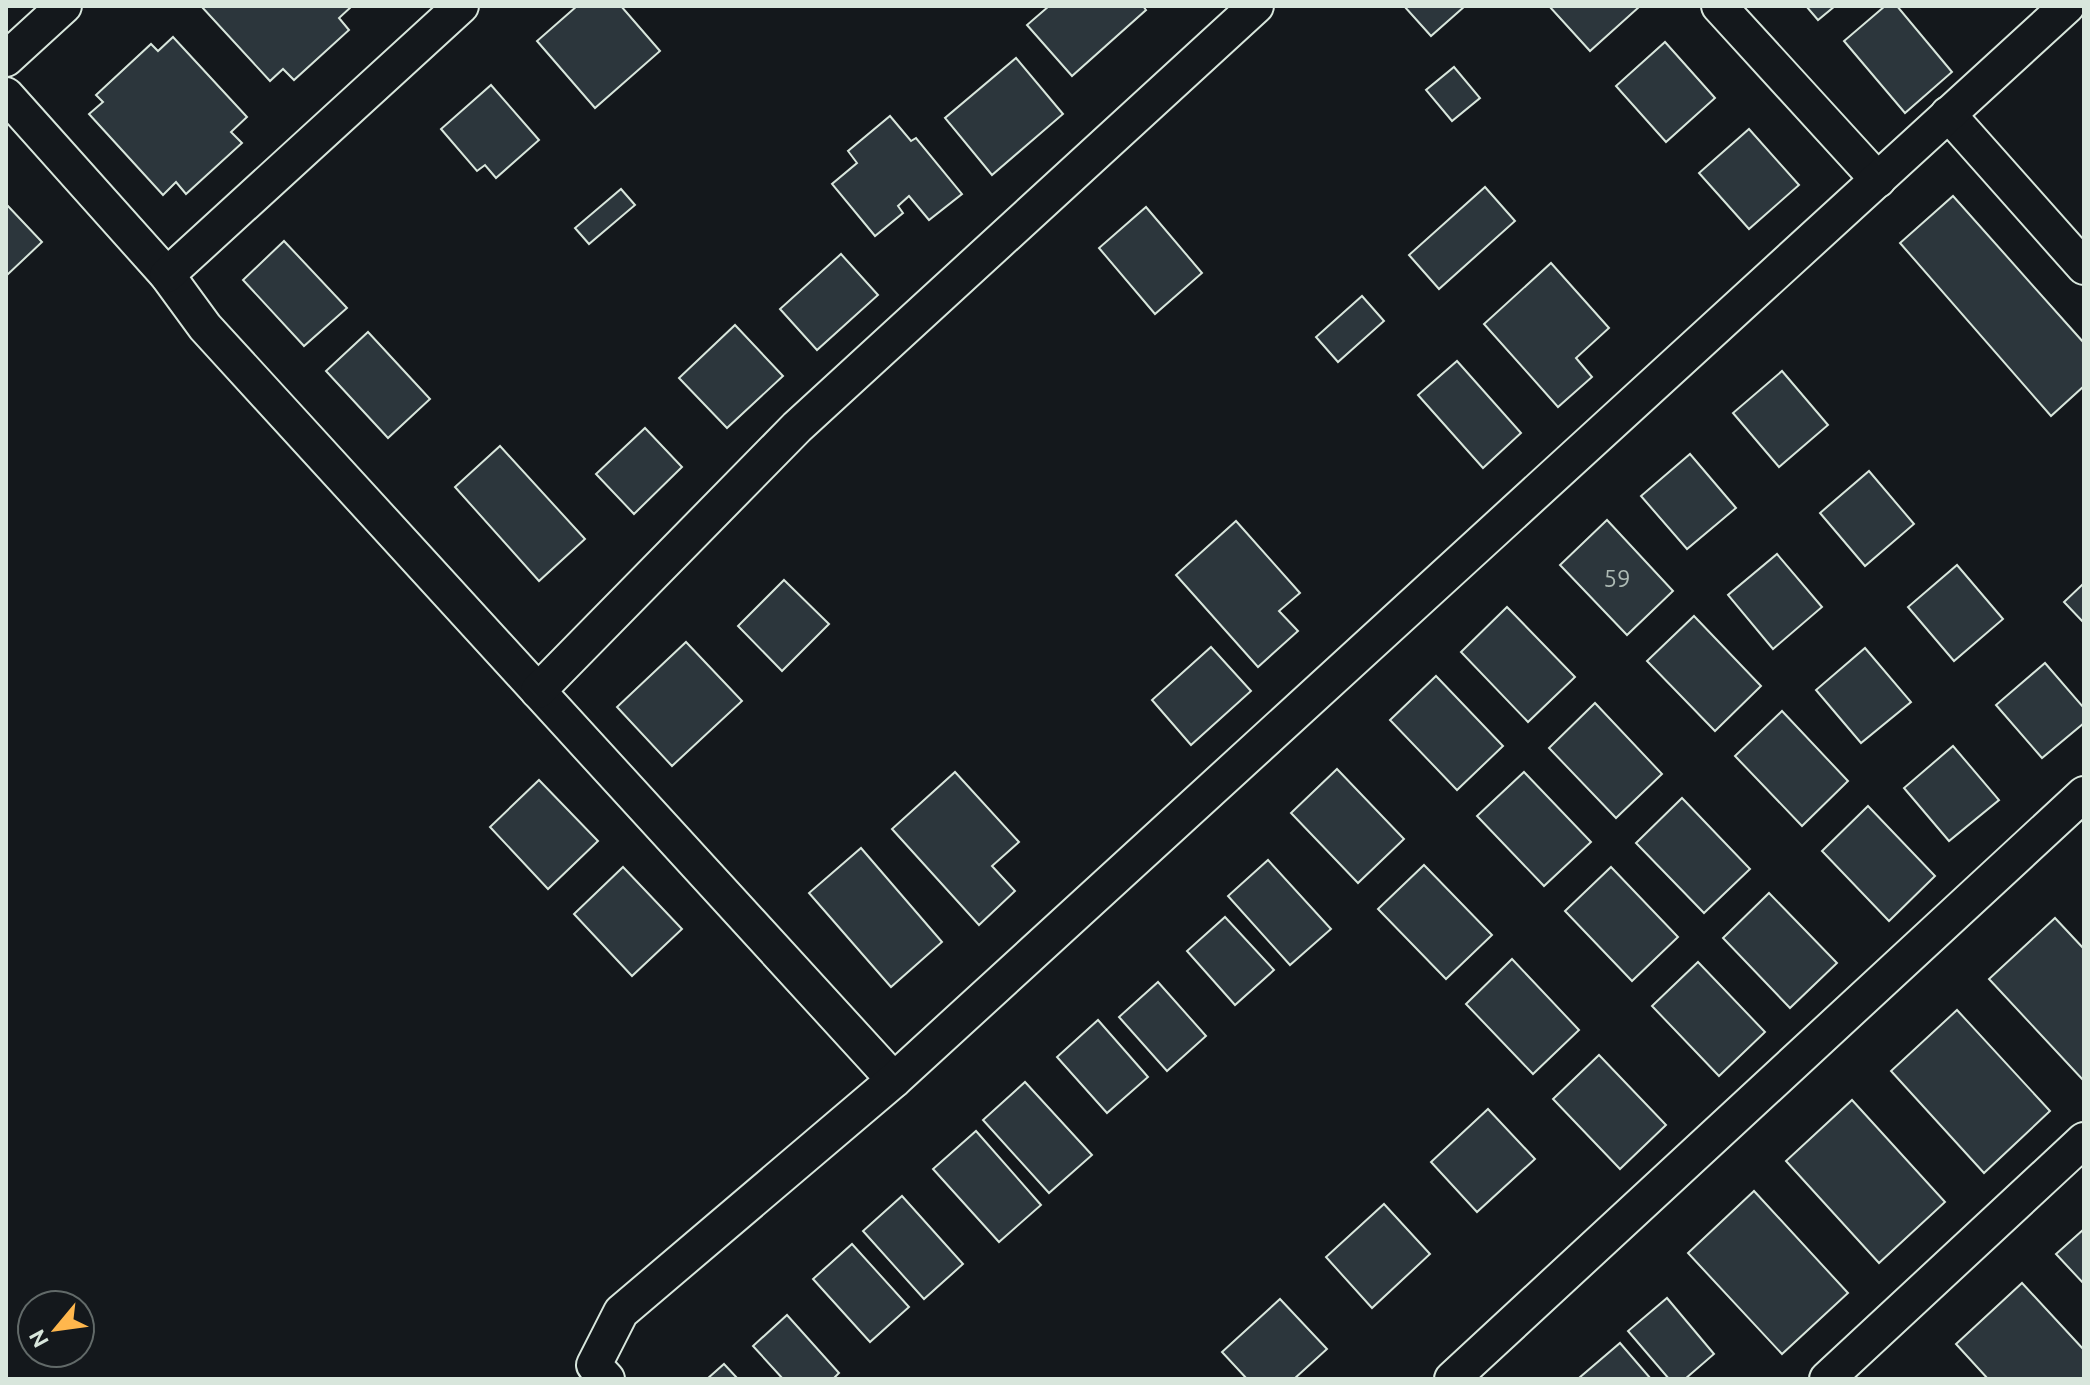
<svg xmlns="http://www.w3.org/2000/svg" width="2090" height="1385" viewBox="0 0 2090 1385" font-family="Ubuntu,sans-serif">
	<rect width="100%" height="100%" fill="#14181c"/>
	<!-- building -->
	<g fill="#2c363c" stroke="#d8e6dc" stroke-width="2">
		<path d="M 201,6 L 352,6 L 339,18 L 349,30 L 294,80 L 283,69 L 270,81 Z"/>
		<path d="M 577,6 L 621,6 L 660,51 L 595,108 L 537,41 Z"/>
		<path d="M 1049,6 L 1143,6 L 1146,10 L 1072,76 L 1027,25 Z"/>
		<path d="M 1404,6 L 1465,6 L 1431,36 Z"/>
		<path d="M 1549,6 L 1638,6 L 1639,7 L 1590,51 Z"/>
		<path d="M 1806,6 L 1835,6 L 1818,20 Z"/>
		<path d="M 1885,6 L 1897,6 L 1952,72 L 1905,113 L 1844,41 Z"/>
		<path d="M 173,37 L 247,117 L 231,132 L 242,143 L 186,194 L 176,182 L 163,195 L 89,114 L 103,102 L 96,95 L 151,44 L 158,51 Z"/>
		<path d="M 1665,42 L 1715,98 L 1666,142 L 1616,86 Z"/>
		<path d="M 1016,58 L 1063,114 L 992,175 L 945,118 Z"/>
		<path d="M 1454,67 L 1480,98 L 1452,121 L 1426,90 Z"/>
		<path d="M 491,85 L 539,140 L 496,178 L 485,165 L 477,171 L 441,129 Z"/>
		<path d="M 890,116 L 911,141 L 916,138 L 962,194 L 929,220 L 909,196 L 898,206 L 903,213 L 875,236 L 832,184 L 857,163 L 848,151 Z"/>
		<path d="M 1749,129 L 1799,185 L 1749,229 L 1699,173 Z"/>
		<path d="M 1485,187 L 1515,221 L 1439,289 L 1409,255 Z"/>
		<path d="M 621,189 L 635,205 L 589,244 L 575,228 Z"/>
		<path d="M 1953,196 L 2084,343 L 2084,386 L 2051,416 L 1900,243 Z"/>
		<path d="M 6,204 L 42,242 L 6,276 Z"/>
		<path d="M 1146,207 L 1202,273 L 1155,314 L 1099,248 Z"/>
		<path d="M 284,241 L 347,308 L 304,346 L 243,280 Z"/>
		<path d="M 841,254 L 878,295 L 817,350 L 780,309 Z"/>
		<path d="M 1551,263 L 1609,328 L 1576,358 L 1592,377 L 1558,407 L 1484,324 Z"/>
		<path d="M 1362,296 L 1384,321 L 1338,362 L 1316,337 Z"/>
		<path d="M 735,325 L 783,376 L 727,428 L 679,378 Z"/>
		<path d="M 368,332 L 430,399 L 388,438 L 326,371 Z"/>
		<path d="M 1457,361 L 1521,433 L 1483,468 L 1418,395 Z"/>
		<path d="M 1782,371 L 1828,425 L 1779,467 L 1733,413 Z"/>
		<path d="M 645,428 L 682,467 L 634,514 L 596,474 Z"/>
		<path d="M 500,446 L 585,539 L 539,581 L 455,487 Z"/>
		<path d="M 1690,454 L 1736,508 L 1687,549 L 1641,496 Z"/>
		<path d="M 1869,471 L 1914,524 L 1865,566 L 1820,513 Z"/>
		<path d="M 1607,520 L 1673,591 L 1627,635 L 1560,565 Z"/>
		<path d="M 1236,521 L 1300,593 L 1279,611 L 1298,631 L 1258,667 L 1176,575 Z"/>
		<path d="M 1777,554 L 1822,607 L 1773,649 L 1728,595 Z"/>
		<path d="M 1957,565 L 2003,619 L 1954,661 L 1908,607 Z"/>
		<path d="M 784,580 L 829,624 L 782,671 L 738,626 Z"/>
		<path d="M 2084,583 L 2084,623 L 2064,602 Z"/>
		<path d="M 1507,607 L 1575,677 L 1528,722 L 1461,652 Z"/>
		<path d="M 1694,616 L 1761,686 L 1715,731 L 1647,661 Z"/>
		<path d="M 686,642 L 742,701 L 672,766 L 617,707 Z"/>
		<path d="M 1211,647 L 1251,691 L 1191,745 L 1152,700 Z"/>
		<path d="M 1865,648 L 1911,702 L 1861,743 L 1816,690 Z"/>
		<path d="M 2045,663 L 2084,708 L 2084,723 L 2042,758 L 1996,705 Z"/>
		<path d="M 1436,676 L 1503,746 L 1457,790 L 1390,720 Z"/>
		<path d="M 1595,703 L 1662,774 L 1616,818 L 1549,748 Z"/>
		<path d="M 1782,711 L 1848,781 L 1802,826 L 1735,756 Z"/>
		<path d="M 1953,746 L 1999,800 L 1949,841 L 1904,788 Z"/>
		<path d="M 1337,769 L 1404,839 L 1358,883 L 1291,813 Z"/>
		<path d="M 955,772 L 1019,842 L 992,866 L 1015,891 L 979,925 L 892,829 Z"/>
		<path d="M 1524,772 L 1591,842 L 1544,886 L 1477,816 Z"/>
		<path d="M 539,780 L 598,841 L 548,889 L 490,827 Z"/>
		<path d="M 1682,798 L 1750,869 L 1704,913 L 1636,843 Z"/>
		<path d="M 1868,806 L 1935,876 L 1889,921 L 1822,851 Z"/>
		<path d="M 861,848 L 942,942 L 891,987 L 809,893 Z"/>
		<path d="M 1268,860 L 1331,929 L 1290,965 L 1228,896 Z"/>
		<path d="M 1424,865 L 1492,935 L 1446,979 L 1378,909 Z"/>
		<path d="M 623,867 L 682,929 L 632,976 L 574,914 Z"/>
		<path d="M 1611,867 L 1678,937 L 1632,981 L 1565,911 Z"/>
		<path d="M 1769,893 L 1837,963 L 1790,1008 L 1723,938 Z"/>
		<path d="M 1225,917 L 1274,970 L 1235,1005 L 1187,951 Z"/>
		<path d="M 2055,918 L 2084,949 L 2083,1080 L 1989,979 Z"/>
		<path d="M 1512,959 L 1579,1030 L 1533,1074 L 1466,1004 Z"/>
		<path d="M 1698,962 L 1765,1032 L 1719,1076 L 1652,1006 Z"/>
		<path d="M 1158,982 L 1206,1036 L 1167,1071 L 1119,1017 Z"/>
		<path d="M 1957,1010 L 2050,1111 L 1984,1173 L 1891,1071 Z"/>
		<path d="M 1098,1020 L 1148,1077 L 1107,1113 L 1057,1057 Z"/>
		<path d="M 1599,1055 L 1666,1125 L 1620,1169 L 1553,1099 Z"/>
		<path d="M 1025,1082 L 1092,1155 L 1049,1193 L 983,1120 Z"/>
		<path d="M 1852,1100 L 1945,1202 L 1879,1263 L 1786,1161 Z"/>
		<path d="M 1488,1109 L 1535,1159 L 1477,1212 L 1431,1162 Z"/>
		<path d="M 976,1131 L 1041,1205 L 999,1242 L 933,1169 Z"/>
		<path d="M 1754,1191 L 1848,1293 L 1782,1354 L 1688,1253 Z"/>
		<path d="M 902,1196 L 963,1264 L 924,1299 L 863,1231 Z"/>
		<path d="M 1384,1204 L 1430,1254 L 1372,1308 L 1326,1257 Z"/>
		<path d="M 2084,1229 L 2084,1284 L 2056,1254 Z"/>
		<path d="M 852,1244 L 909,1307 L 870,1342 L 813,1279 Z"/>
		<path d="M 2022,1283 L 2084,1350 L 2084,1379 L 1988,1379 L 1956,1344 Z"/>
		<path d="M 1667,1298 L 1714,1354 L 1685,1379 L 1669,1379 L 1628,1331 Z"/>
		<path d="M 1280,1299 L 1327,1349 L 1294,1379 L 1247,1379 L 1222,1352 Z"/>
		<path d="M 787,1315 L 839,1373 L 833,1379 L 783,1379 L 753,1346 Z"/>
		<path d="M 1620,1343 L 1651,1379 L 1579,1379 L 1579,1378 Z"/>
		<path d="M 724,1364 L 738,1379 L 707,1379 Z"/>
	</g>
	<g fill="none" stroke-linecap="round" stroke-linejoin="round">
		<defs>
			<g id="minor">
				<path d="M 1719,6 L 1878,180"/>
				<path d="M 6,59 L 64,6"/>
				<path d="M 6,95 L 167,275 L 205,327 L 894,1080"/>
				<path d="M 1948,114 L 2084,267"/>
				<path d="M 167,275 L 461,6"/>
				<path d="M 538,691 L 797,427 L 1256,6"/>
				<path d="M 607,1379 L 594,1365 L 621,1312 L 894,1080 L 2067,6"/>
				<path d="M 1452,1379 L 2084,794"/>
				<path d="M 1827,1379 L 2084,1140"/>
			</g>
		</defs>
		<!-- minor casing -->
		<use href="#minor" stroke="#d8e6dc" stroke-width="38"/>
		<!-- minor -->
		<use href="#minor" stroke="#14181c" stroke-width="34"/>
	</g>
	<g text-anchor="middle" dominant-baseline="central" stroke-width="6" stroke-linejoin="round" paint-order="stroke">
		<!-- number labels -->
		<g font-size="24" fill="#adbab4">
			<text x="1617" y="578">59</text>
		</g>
	</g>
	<!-- border -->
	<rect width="2090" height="1385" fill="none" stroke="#d8e6dc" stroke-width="16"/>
	<!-- north arrow -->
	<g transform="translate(56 1329) rotate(241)"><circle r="38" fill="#14181c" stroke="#626a69" stroke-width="2"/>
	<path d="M0-6L14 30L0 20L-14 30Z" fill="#ffb74d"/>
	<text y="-12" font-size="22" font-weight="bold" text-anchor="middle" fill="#d8e6dc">N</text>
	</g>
</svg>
